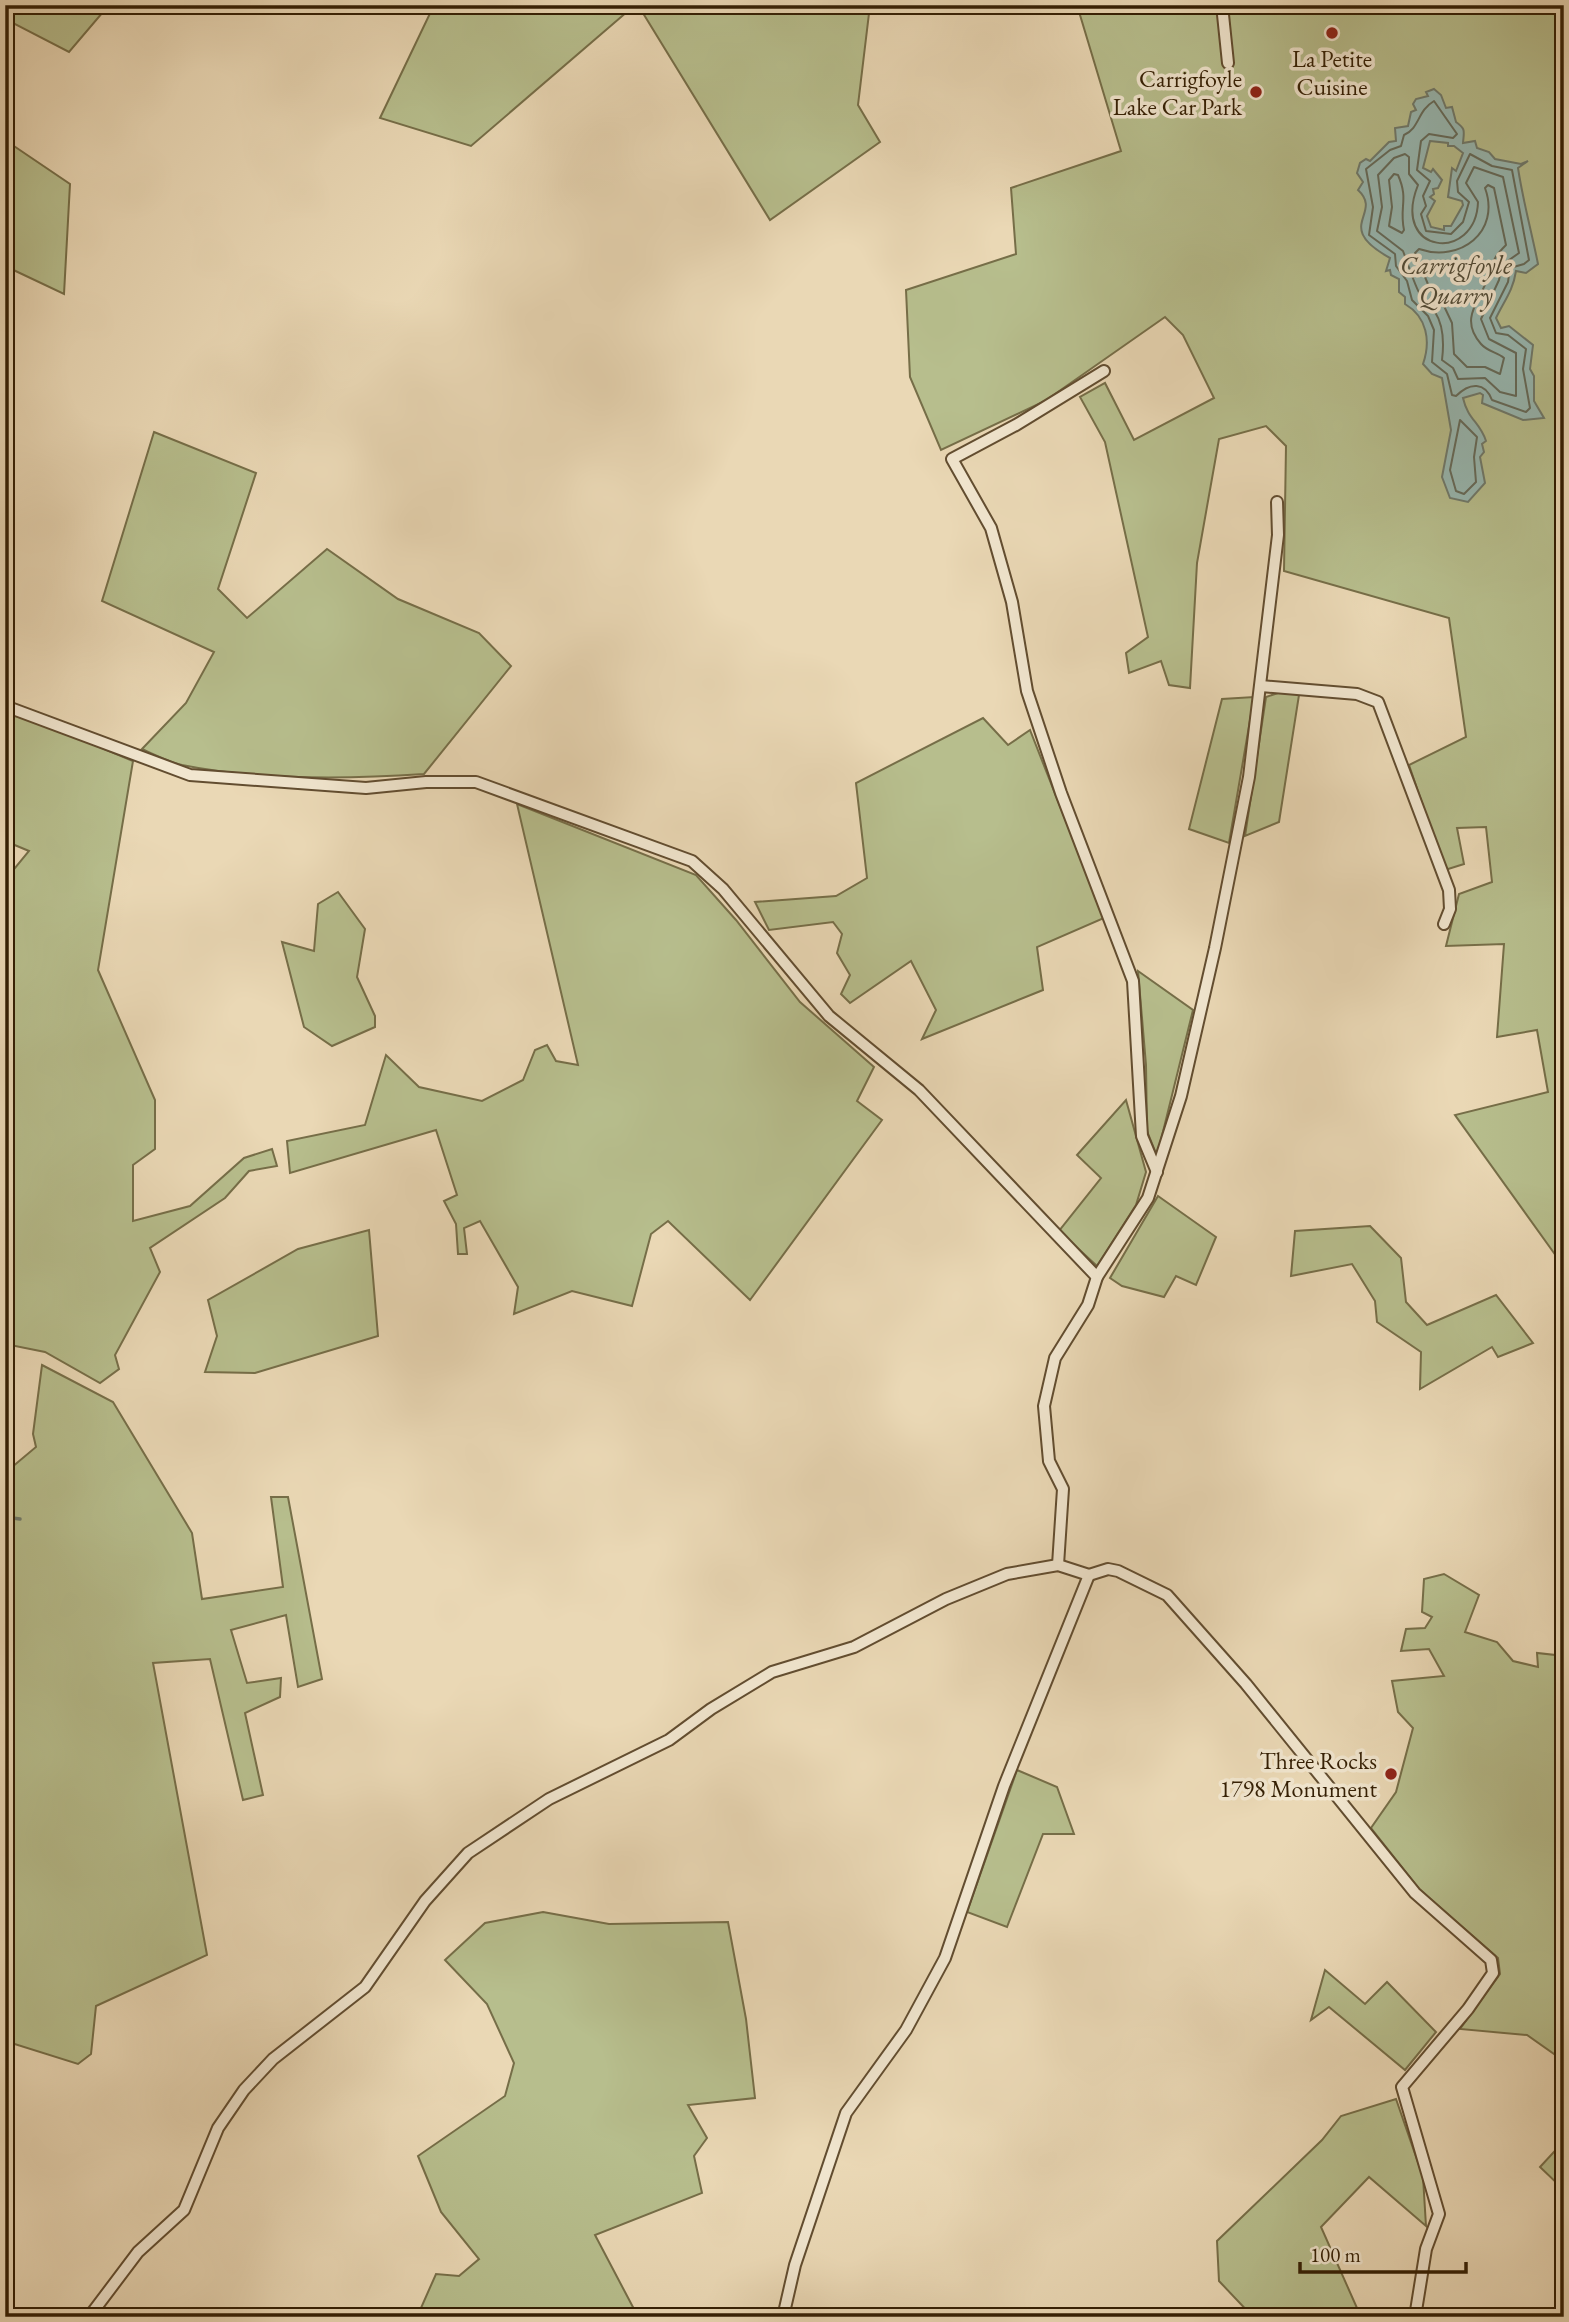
<svg xmlns="http://www.w3.org/2000/svg" width="1569" height="2322" viewBox="0 0 1569 2322" font-family="'EB Garamond',serif">
	<rect width="100%" height="100%" fill="#ead8b5"/>
	<filter id="stains"><feTurbulence type="fractalNoise" baseFrequency=".00286" numOctaves="4"/><feColorMatrix values="0 0 0 0 .2 0 0 0 0 .09 0 0 0 0 .02 0 0 0 .5 -.17"/></filter>
	<radialGradient id="worn" r=".72"><stop offset=".6" stop-color="#630" stop-opacity="0"/><stop offset="1" stop-color="#630" stop-opacity=".3"/></radialGradient>
	<!-- green -->
	<g fill="#b7be8d" stroke="#766e48" stroke-width="2">
		<path d="M 5,5 L 109,5 L 69,52 L 5,19 Z"/>
		<path d="M 434,5 L 635,5 L 471,146 L 380,118 Z"/>
		<path d="M 638,5 L 870,5 L 858,105 L 880,142 L 770,220 Z"/>
		<path d="M 1077,5 L 1564,5 L 1564,1267 L 1455,1115 L 1548,1092 L 1537,1030 L 1497,1037 L 1504,944 L 1446,946 L 1459,894 L 1492,882 L 1486,827 L 1457,828 L 1464,864 L 1445,870 L 1409,765 L 1466,737 L 1449,618 L 1284,571 L 1286,446 L 1266,426 L 1219,439 L 1197,563 L 1190,688 L 1169,685 L 1161,661 L 1129,673 L 1126,653 L 1148,637 L 1105,442 L 1080,397 L 1105,383 L 1134,440 L 1214,398 L 1183,335 L 1165,317 L 1045,401 L 941,450 L 910,377 L 906,290 L 1016,254 L 1011,188 L 1121,151 Z"/>
		<path d="M 5,140 L 70,184 L 64,294 L 5,266 Z"/>
		<path d="M 154,432 L 256,473 L 218,589 L 247,618 L 327,549 L 398,599 L 479,633 L 511,666 L 424,774 C 349,779 256,780 182,765 C 169,762 155,755 142,749 L 186,703 L 214,652 L 102,601 Z"/>
		<path d="M 1284,691 L 1299,695 L 1279,822 L 1245,836 L 1266,697 Z"/>
		<path d="M 1254,697 L 1229,843 L 1189,829 L 1222,699 Z"/>
		<path d="M 5,711 L 35,720 L 133,761 L 98,970 L 155,1100 L 155,1149 L 133,1165 L 133,1221 L 190,1206 L 244,1158 L 272,1149 L 277,1166 L 249,1171 L 225,1198 L 150,1248 L 160,1272 L 115,1355 L 119,1369 L 100,1383 L 45,1352 L 5,1344 L 5,880 L 29,851 L 5,841 Z"/>
		<path d="M 983,718 L 1008,745 L 1030,730 L 1104,918 L 1037,947 L 1043,990 L 922,1039 L 936,1010 L 911,961 L 850,1003 L 841,994 L 850,975 L 837,953 L 842,934 L 833,922 L 769,930 L 755,902 L 836,896 L 867,878 L 856,783 Z"/>
		<path d="M 517,804 L 696,875 L 736,920 L 800,1002 L 874,1067 L 857,1101 L 882,1120 L 750,1300 L 668,1221 L 651,1234 L 632,1306 L 572,1291 L 514,1314 L 518,1287 L 480,1221 L 464,1228 L 467,1254 L 458,1254 L 456,1224 L 444,1201 L 457,1195 L 436,1130 L 290,1173 L 287,1141 L 365,1125 L 386,1055 L 419,1087 L 482,1101 L 523,1080 L 535,1050 L 547,1045 L 556,1061 L 578,1065 Z"/>
		<path d="M 338,892 L 365,929 L 357,977 L 375,1016 L 375,1027 L 332,1046 L 304,1027 L 282,942 L 314,951 L 318,904 Z"/>
		<path d="M 1138,971 L 1193,1010 L 1157,1156 L 1147,1131 L 1146,1065 Z"/>
		<path d="M 1126,1100 L 1146,1172 L 1136,1205 L 1097,1266 L 1059,1231 L 1101,1178 L 1077,1155 Z"/>
		<path d="M 1158,1196 L 1216,1237 L 1196,1285 L 1176,1276 L 1164,1297 L 1122,1286 L 1110,1278 Z"/>
		<path d="M 1370,1226 L 1401,1258 L 1406,1302 L 1427,1325 L 1496,1295 L 1533,1343 L 1498,1357 L 1492,1347 L 1420,1389 L 1421,1352 L 1377,1322 L 1375,1301 L 1352,1264 L 1291,1276 L 1295,1231 Z"/>
		<path d="M 369,1230 L 378,1336 L 255,1373 L 205,1372 L 217,1336 L 208,1300 L 298,1249 Z"/>
		<path d="M 42,1365 L 113,1402 L 192,1533 L 202,1599 L 283,1587 L 271,1497 L 288,1497 L 322,1679 L 298,1687 L 286,1615 L 231,1630 L 247,1683 L 281,1678 L 280,1697 L 245,1713 L 263,1795 L 243,1800 L 210,1659 L 153,1663 L 207,1955 L 96,2006 L 91,2054 L 78,2064 L 5,2041 L 5,1473 L 36,1447 L 33,1434 Z"/>
		<path d="M 1444,1574 L 1479,1595 L 1465,1632 L 1497,1642 L 1513,1661 L 1538,1667 L 1537,1653 L 1564,1656 L 1564,2061 L 1527,2035 L 1460,2029 L 1500,1974 L 1498,1958 L 1420,1890 L 1371,1828 L 1396,1792 L 1413,1728 L 1398,1712 L 1392,1681 L 1444,1676 L 1429,1649 L 1401,1651 L 1406,1629 L 1425,1628 L 1432,1617 L 1422,1612 L 1424,1579 Z"/>
		<path d="M 1017,1770 L 1057,1787 L 1074,1834 L 1043,1834 L 1007,1927 L 967,1912 Z"/>
		<path d="M 543,1912 L 609,1924 L 728,1922 L 746,2019 L 755,2098 L 688,2105 L 707,2138 L 694,2156 L 702,2193 L 595,2235 L 635,2311 L 634,2317 L 417,2317 L 436,2274 L 459,2276 L 479,2259 L 441,2212 L 418,2156 L 505,2096 L 514,2063 L 487,2004 L 445,1960 L 485,1923 Z"/>
		<path d="M 1325,1970 L 1365,2004 L 1387,1982 L 1436,2032 L 1405,2070 L 1329,2007 L 1311,2020 Z"/>
		<path d="M 1396,2099 L 1423,2177 L 1426,2226 L 1369,2177 L 1321,2227 L 1361,2317 L 1253,2317 L 1219,2281 L 1217,2241 L 1322,2140 L 1341,2116 Z"/>
		<path d="M 1564,2141 L 1564,2190 L 1540,2167 Z"/>
	</g>
	<!-- water -->
	<path fill="#98b9b3" stroke="#707b6d" stroke-width="2" fill-rule="evenodd" d="M 1434,89 L 1441,95 L 1446,108 L 1452,107 L 1456,122 C 1466,129 1464,131 1463,143 L 1475,141 L 1477,148 L 1489,152 L 1495,159 L 1521,164 L 1528,161 L 1518,168 C 1523,201 1531,229 1538,264 L 1526,273 L 1516,271 C 1513,291 1504,301 1496,318 L 1501,328 L 1509,326 L 1533,345 L 1530,369 L 1534,376 L 1534,401 L 1544,418 L 1523,420 L 1482,403 L 1483,395 L 1480,393 L 1463,398 C 1468,420 1480,422 1486,441 L 1482,444 L 1484,452 L 1480,457 L 1485,483 L 1468,502 L 1450,498 L 1442,477 L 1451,430 L 1442,378 L 1432,374 L 1423,364 C 1431,341 1427,317 1405,304 L 1405,297 L 1399,292 L 1399,279 L 1391,275 L 1390,270 L 1386,271 L 1390,258 C 1332,226 1384,214 1358,190 L 1363,182 L 1357,173 L 1360,163 L 1366,159 L 1370,161 L 1389,142 L 1396,141 L 1395,128 L 1408,126 L 1411,112 L 1416,110 L 1413,104 L 1416,99 L 1428,96 L 1426,92 ZM 1430,141 L 1448,143 L 1448,146 L 1454,146 L 1463,153 L 1456,171 L 1452,168 L 1448,197 L 1462,201 L 1463,205 L 1451,226 L 1444,226 L 1444,230 L 1431,227 L 1427,216 L 1435,201 L 1430,197 L 1434,194 L 1433,189 L 1438,188 L 1442,180 L 1433,169 L 1431,172 L 1423,168 Z"/>
	<g fill="none" stroke-linecap="round" stroke-linejoin="round">
		<!-- shore -->
		<g stroke="#666c5c" stroke-width="2">
			<path d="M 1434,101 L 1457,134 L 1453,138 L 1429,134 L 1421,141 L 1417,170 L 1430,181 L 1423,196 L 1426,206 L 1421,214 L 1426,231 L 1451,234 L 1463,222 L 1469,202 L 1458,192 L 1457,181 L 1470,154 L 1492,166 L 1512,170 L 1529,260 L 1524,264 L 1510,268 L 1508,282 L 1490,318 L 1496,333 L 1508,335 L 1526,349 L 1523,369 L 1530,408 L 1526,412 L 1492,400 C 1485,382 1470,382 1456,396 L 1452,395 L 1447,374 L 1432,362 L 1434,330 L 1428,316 L 1412,300 L 1407,281 L 1396,266 L 1395,254 L 1369,235 L 1373,207 L 1366,169 L 1390,150 L 1401,146 L 1404,135 C 1420,128 1417,111 1434,101 Z"/>
			<path d="M 1405,154 L 1409,157 L 1409,174 L 1418,185 C 1390,255 1476,263 1478,202 L 1466,183 L 1474,167 L 1503,177 L 1519,253 L 1502,265 L 1499,280 L 1481,319 L 1489,339 L 1516,353 L 1516,396 L 1500,392 L 1485,378 L 1458,379 L 1453,368 L 1442,360 C 1444,344 1444,326 1435,312 C 1432,306 1425,302 1421,296 C 1415,287 1407,261 1403,251 L 1377,231 L 1382,207 L 1378,175 L 1394,158 Z"/>
			<path d="M 1394,174 L 1398,175 C 1409,200 1399,206 1404,230 L 1402,233 L 1389,226 L 1392,207 L 1389,180 Z"/>
			<path d="M 1488,185 L 1494,188 L 1506,245 C 1492,259 1494,261 1488,278 C 1479,302 1459,319 1481,344 C 1488,352 1497,352 1504,358 L 1500,374 L 1485,367 L 1467,367 L 1454,354 L 1452,323 L 1444,306 L 1430,289 L 1415,253 L 1419,249 C 1460,263 1501,232 1485,188 Z"/>
			<path d="M 1460,420 L 1477,437 L 1474,457 L 1476,482 L 1464,494 L 1456,491 L 1450,470 Z"/>
		</g>
		<!-- stream -->
		<path stroke="#707b6d" stroke-width="3.5" d="M 5,1517 L 20,1519"/>
		<defs>
			<g id="minor">
				<path d="M 1222,5 L 1228,63"/>
				<path d="M 1104,371 L 1016,425 L 952,459 L 991,528 L 1012,602 L 1027,691 L 1061,793 L 1133,981 L 1142,1136 L 1157,1172"/>
				<path d="M 1261,686 L 1357,694 L 1378,702 L 1449,890 L 1450,909 L 1444,924"/>
				<path d="M 5,706 L 190,775 L 366,788 L 426,782 L 476,782 L 692,861 L 723,889 L 829,1016 L 919,1090 L 1097,1277"/>
				<path d="M 1058,1565 L 1063,1489 L 1049,1461 L 1044,1406 L 1055,1358 L 1088,1305 L 1097,1277 L 1148,1198 L 1181,1096 L 1215,948 L 1249,777 L 1278,535 L 1277,502"/>
				<path d="M 89,2317 L 138,2252 L 184,2210 L 218,2128 L 244,2090 L 273,2059 L 365,1987 L 425,1901 L 468,1853 L 549,1799 L 669,1740 L 711,1709 L 772,1672 L 854,1647 L 946,1599 L 1007,1574 L 1058,1565 L 1089,1575 L 1108,1569 L 1118,1571 L 1167,1595 L 1246,1684 L 1415,1893 L 1491,1960 L 1493,1973 L 1468,2009 L 1402,2087 L 1439,2214 L 1426,2249 L 1415,2317"/>
				<path d="M 783,2317 L 795,2265 L 846,2113 L 906,2030 L 945,1958 L 1004,1786 L 1089,1575"/>
			</g>
		</defs>
		<!-- minor casing -->
		<use href="#minor" stroke="#624d30" stroke-width="14"/>
		<!-- minor -->
		<use href="#minor" stroke="#f1e6cf" stroke-width="10"/>
	</g>
	<!-- markers -->
	<g fill="#8f2418" stroke="#f1e6cf" stroke-width="2.5">
		<circle cx="1332" cy="33" r="7"/>
		<circle cx="1256" cy="92" r="7"/>
		<circle cx="1391" cy="1774" r="7"/>
	</g>
	<g text-anchor="middle" dominant-baseline="central" stroke-width="7" stroke-linejoin="round" paint-order="stroke">
		<!-- poi labels -->
		<g font-size="24" fill="#341f04" stroke="#f1e6cf" text-anchor="end">
			<text x="1332" y="58" text-anchor="middle">La Petite<tspan x="1332" dy="28">Cuisine</tspan></text>
			<text x="1242" y="78">Carrigfoyle<tspan x="1242" dy="28">Lake Car Park</tspan></text>
			<text x="1377" y="1760">Three Rocks<tspan x="1377" dy="28">1798 Monument</tspan></text>
		</g>
		<!-- water labels -->
		<g font-size="26" font-style="italic" fill="#524d39" stroke="#f1e6cf">
			<text x="1456" y="265">Carrigfoyle<tspan x="1456" dy="30">Quarry</tspan></text>
		</g>
	</g>
	<!-- margin -->
	<rect width="1569" height="2322" fill="none" stroke="#ead8b5" stroke-width="28"/>
	<rect x="7" y="7" width="1555" height="2308" fill="none" stroke="#341f04" stroke-width="3.5"/>
	<rect x="14" y="14" width="1541" height="2294" fill="none" stroke="#341f04" stroke-width="2"/>
	<!-- scale -->
	<path d="M1300 2262v10h166v-10" fill="none" stroke="#341f04" stroke-width="3.5"/>
	<text x="1310" y="2262" font-size="21" fill="#341f04" stroke="#f1e6cf" stroke-width="5" paint-order="stroke">100 m</text>
	<rect width="100%" height="100%" filter="url(#stains)"/>
	<rect width="100%" height="100%" fill="url(#worn)"/>
</svg>
